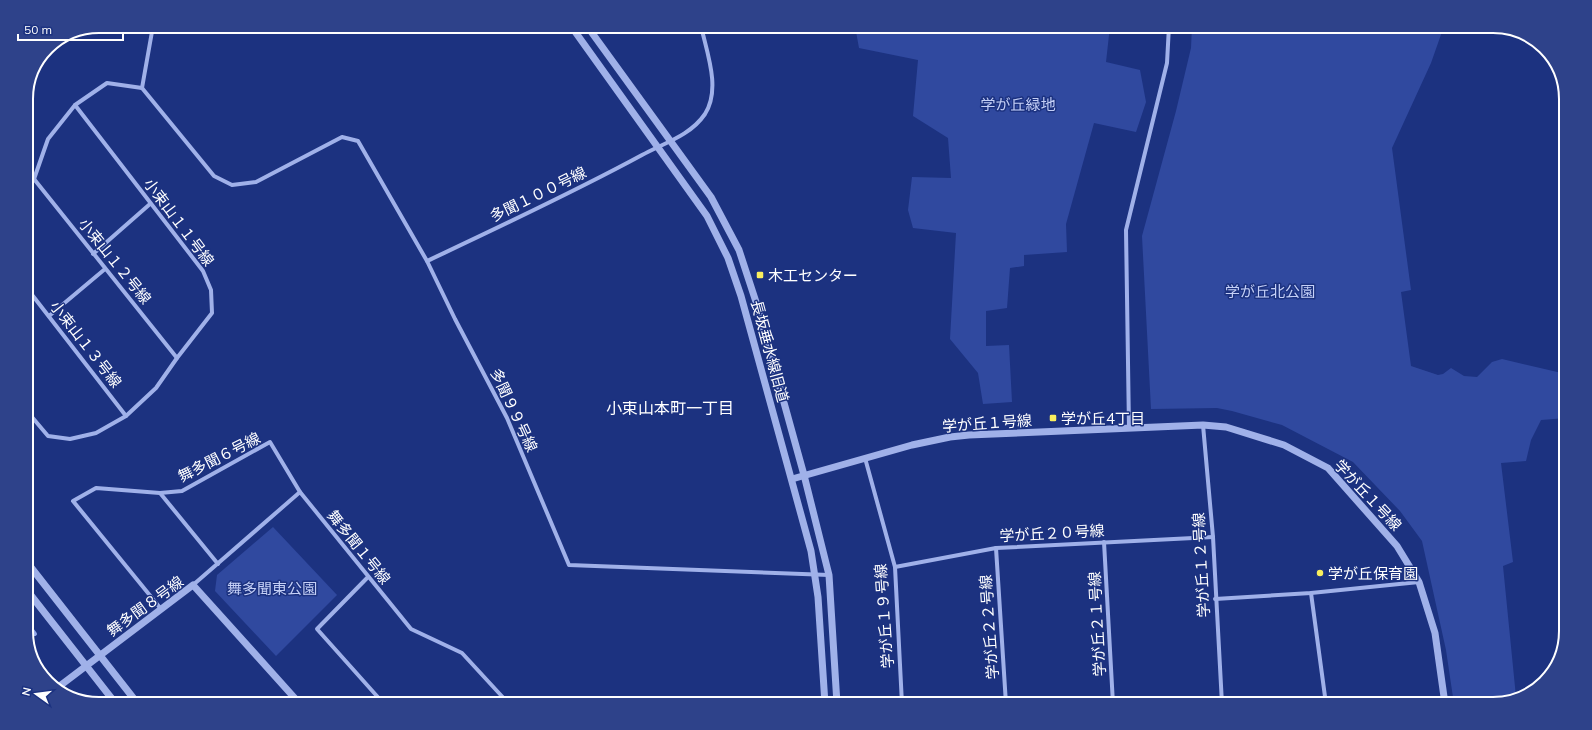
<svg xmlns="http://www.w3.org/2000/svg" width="1592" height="730" viewBox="0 0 1592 730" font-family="Mulish,'Noto Sans JP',sans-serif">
	<rect width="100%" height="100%" fill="#1c3280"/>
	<!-- green -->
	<g fill="#30499f">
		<path d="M 855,26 L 1110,26 L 1106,62 L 1140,70 L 1146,102 L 1136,132 L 1094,123 L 1066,224 L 1067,252 L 1024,255 L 1024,266 L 1010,268 L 1007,308 L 986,311 L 986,346 L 1009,345 L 1012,402 L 983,404 L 978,373 L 950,339 L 956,233 L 913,228 L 908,210 L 912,177 L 951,178 L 948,138 L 913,116 L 918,60 L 859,48 Z"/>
		<path d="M 1192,26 L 1444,26 L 1431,63 L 1392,148 L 1411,290 L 1401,292 L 1411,366 L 1438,375 L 1443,374 L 1451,368 L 1464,376 L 1477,377 L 1492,362 L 1502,359 L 1566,374 L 1566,418 L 1541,420 L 1531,440 L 1526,461 L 1501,463 L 1513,562 L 1503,566 L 1516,697 L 1493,704 L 1454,704 L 1446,650 L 1422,541 L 1400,511 L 1353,462 L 1282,425 L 1232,411 L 1217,408 L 1151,409 L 1142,236 L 1176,111 L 1191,48 Z"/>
		<path d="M 273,527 L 337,595 L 276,656 L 215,591 L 217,575 Z"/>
	</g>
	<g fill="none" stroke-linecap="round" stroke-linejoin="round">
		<!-- stream -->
		<path stroke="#93a9eb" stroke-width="4" d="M 26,622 L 35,634"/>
		<!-- minor -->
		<g stroke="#a0b1e9" stroke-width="4">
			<path d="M 142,88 L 153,26"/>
			<path d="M 34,179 L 177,358"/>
			<path d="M 26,193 L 34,179 L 48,139 L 75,105 L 107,83 L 142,88 L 214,176 L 232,185 L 256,182 L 342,137 L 358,141 L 427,261 L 455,319 L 507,418 L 569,565 L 829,575"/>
			<path d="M 93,254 L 150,204"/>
			<path d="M 427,261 C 499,227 572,193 642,155 C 664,143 690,136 705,114 C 721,89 707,53 701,26"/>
			<path d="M 26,287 L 126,416"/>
			<path d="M 49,316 L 105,269"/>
			<path d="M 26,410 L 48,436 L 70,439 L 96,433 L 126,416 L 156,388 L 177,358 L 212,313 L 211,290 L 203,271 L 75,105"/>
			<path d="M 1203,425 L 1213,537 L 1222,704"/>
			<path d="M 1129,428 L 1126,230 L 1167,63 L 1169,26"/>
			<path d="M 865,458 L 895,567 L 902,704"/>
			<path d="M 160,493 L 218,564"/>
			<path d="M 1104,542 L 1113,704"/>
			<path d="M 996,548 L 1006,704"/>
			<path d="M 895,567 L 996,548 L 1213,537"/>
			<path d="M 368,577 L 317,629 L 384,704"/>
			<path d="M 193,585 L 300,492 L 411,629 L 462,653 L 509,704"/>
			<path d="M 1311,593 L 1326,704"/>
			<path d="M 1215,599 L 1311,593 L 1419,582"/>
			<path d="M 161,609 L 73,501 L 96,488 L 160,493 L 182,491 L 270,442 L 300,492"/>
		</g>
		<!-- tertiary -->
		<g stroke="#a0b1e9" stroke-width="7">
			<path d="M 571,26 L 707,216 L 728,258 L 741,296 L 811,551 L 818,597 L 825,704"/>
			<path d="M 587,26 L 711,197 L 739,250 L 757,305 L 804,475 L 829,575 L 837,704"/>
			<path d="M 792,479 L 912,445 L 950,437 L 969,435 L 1203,425 L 1226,427 L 1284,445 L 1328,468 L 1397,546 L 1419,582 L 1435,633 L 1445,704"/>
			<path d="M 26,561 L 138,704"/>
			<path d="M 26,589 L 116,704"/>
			<path d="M 57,688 L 193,585 L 300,704"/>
		</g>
	</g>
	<!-- markers -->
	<g fill="#faef5e" stroke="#1c3280" stroke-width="1.5">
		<rect x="756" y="271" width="8" height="8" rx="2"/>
		<rect x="1049" y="414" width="8" height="8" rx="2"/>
		<circle cx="1320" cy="573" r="4"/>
	</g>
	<g text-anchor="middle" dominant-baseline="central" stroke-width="3" stroke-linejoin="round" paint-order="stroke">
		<!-- park labels -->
		<g font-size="15" fill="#c5d0f7" stroke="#1c3280">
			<text x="1018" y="104">学が丘緑地</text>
			<text x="1270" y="291">学が丘北公園</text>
			<text x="272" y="588">舞多聞東公園</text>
		</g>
		<!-- street labels -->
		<g font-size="15" fill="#fff" stroke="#1c3280">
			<text transform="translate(538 194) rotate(-26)">多聞１００号線</text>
			<text transform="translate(179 222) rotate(53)">小束山１１号線</text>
			<text transform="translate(115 261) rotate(51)">小束山１２号線</text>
			<text transform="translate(86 344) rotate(52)">小束山１３号線</text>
			<text transform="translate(770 351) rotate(75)">長坂垂水線旧道</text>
			<text transform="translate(514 410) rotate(65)">多聞９９号線</text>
			<text transform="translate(987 423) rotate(-4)">学が丘１号線</text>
			<text transform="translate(219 457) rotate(-27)">舞多聞６号線</text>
			<text transform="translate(1368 495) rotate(47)">学が丘１号線</text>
			<text transform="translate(1052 533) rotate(-3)">学が丘２０号線</text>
			<text transform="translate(359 547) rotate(51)">舞多聞１号線</text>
			<text transform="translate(1201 565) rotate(-93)">学が丘１２号線</text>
			<text transform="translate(145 606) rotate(-36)">舞多聞８号線</text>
			<text transform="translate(884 616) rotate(-94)">学が丘１９号線</text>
			<text transform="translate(1097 624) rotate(-93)">学が丘２１号線</text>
			<text transform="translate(989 627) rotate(-94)">学が丘２２号線</text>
		</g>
		<!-- poi labels -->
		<g font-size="15" fill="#fff" stroke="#1c3280" text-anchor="start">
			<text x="768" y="275">木工センター</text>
			<text x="1061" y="418">学が丘4丁目</text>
			<text x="1328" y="573">学が丘保育園</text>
		</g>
		<!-- neighbourhood labels -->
		<g font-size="16" fill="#fff" stroke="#1c3280">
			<text x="670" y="408">小束山本町一丁目</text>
		</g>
	</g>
	<!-- crop -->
	<path d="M0 0H1592V730H0ZM99 33H1493A66 66 0 0 1 1559 99V631A66 66 0 0 1 1493 697H99A66 66 0 0 1 33 631V99A66 66 0 0 1 99 33Z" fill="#2e428a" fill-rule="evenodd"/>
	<path fill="none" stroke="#fff" stroke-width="2" d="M99 33H1493A66 66 0 0 1 1559 99V631A66 66 0 0 1 1493 697H99A66 66 0 0 1 33 631V99A66 66 0 0 1 99 33Z"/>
	<!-- north arrow -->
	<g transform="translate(36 694) rotate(284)" stroke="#1c3280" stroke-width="3" paint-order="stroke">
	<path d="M0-3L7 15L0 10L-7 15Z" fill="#ffffff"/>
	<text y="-6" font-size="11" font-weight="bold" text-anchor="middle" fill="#ffffff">N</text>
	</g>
	<!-- scale -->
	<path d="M18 34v6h105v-6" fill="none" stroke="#ffffff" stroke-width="2"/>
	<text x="24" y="34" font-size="12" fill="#ffffff" stroke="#1c3280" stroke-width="3" paint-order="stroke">50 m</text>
</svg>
